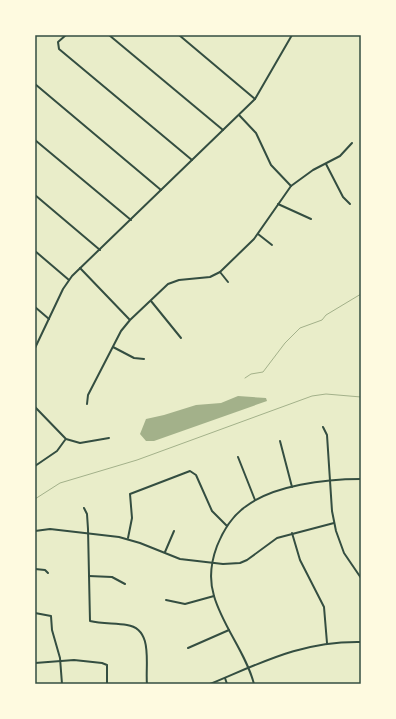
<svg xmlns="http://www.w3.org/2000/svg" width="396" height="719" viewBox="0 0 396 719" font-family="'Titillium Web',sans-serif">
	<rect width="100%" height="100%" fill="#e9edc9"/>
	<!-- water -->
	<path fill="#a3b18a" d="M 238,396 L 266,398 L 267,401 L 154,441 L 146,441 L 140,434 L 146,419 L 164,415 L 196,405 L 221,403 Z"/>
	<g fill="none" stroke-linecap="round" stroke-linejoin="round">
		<!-- stream -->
		<g stroke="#a3b18a" stroke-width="1">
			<path d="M 245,378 L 251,374 L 263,372 L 285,343 L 300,328 L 322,320 L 326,315 L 361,294"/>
			<path d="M 35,499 L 60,483 L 137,460 L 312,396 L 326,394 L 361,397"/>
		</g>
		<!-- minor -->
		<g stroke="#344e41" stroke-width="2">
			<path d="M 66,35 L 58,42 L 59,49 L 192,160"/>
			<path d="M 109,35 L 223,130"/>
			<path d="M 179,35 L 255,99"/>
			<path d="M 35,84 L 161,190"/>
			<path d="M 239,115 L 256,133 L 271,165 L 291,186"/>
			<path d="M 35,140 L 131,220"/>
			<path d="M 326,164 L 343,197 L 350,204"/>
			<path d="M 35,195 L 100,250"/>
			<path d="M 278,204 L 311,219"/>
			<path d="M 258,234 L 272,245"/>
			<path d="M 35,251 L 69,280"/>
			<path d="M 80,268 L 129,319"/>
			<path d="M 220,272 L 228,282"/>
			<path d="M 151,301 L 181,338"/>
			<path d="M 35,307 L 49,319"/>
			<path d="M 113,347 L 134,358 L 144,359"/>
			<path d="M 35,348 L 63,289 L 72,276 L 255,99 L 292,35"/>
			<path d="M 87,404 L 88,395 L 121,331 L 130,320 L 168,284 L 179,280 L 210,277 L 220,272 L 254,239 L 291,186 L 313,170 L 340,156 L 352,143"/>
			<path d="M 35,407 L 66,439 L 80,443 L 109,438"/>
			<path d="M 323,427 L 327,435 L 332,511 L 336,531 L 344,553 L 361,578"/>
			<path d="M 280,441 L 292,487"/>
			<path d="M 238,457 L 255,500"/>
			<path d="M 35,466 L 57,451 L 65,440"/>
			<path d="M 84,508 L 87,514 L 88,529 L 90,621 C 102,624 115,623 127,625 C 154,629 145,665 147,684"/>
			<path d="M 35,531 L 50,529 L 119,537 L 140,543 L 180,559 L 223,564 L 240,563 L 247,560 L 277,538 L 334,523"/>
			<path d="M 292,533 L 300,560 L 324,607 L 327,643"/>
			<path d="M 128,538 L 132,518 L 130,494 L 190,471 L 196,475 L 212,511 L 227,526"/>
			<path d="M 165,552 L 174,531"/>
			<path d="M 35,569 L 45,570 L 48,573"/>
			<path d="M 89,576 L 112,577 L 125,584"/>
			<path d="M 166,600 L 185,604 L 214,596"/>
			<path d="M 35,613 L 51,616 L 52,630 L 60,658 L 62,684"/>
			<path d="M 188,648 L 229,630"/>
			<path d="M 35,663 L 74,660 L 102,663 L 107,665 L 107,684"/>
			<path d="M 225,678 L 227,684"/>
			<path d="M 210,684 C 263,662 302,641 361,642"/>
			<path d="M 254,684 C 246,653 223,627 214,596 C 209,580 211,562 217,546 C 223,531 231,517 245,507 C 273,485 326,479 361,479"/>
		</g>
	</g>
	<!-- border -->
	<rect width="396" height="719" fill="none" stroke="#fefae0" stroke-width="72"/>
	<rect x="36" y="36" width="324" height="647" fill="none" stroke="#344e41" stroke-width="1.5"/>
</svg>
